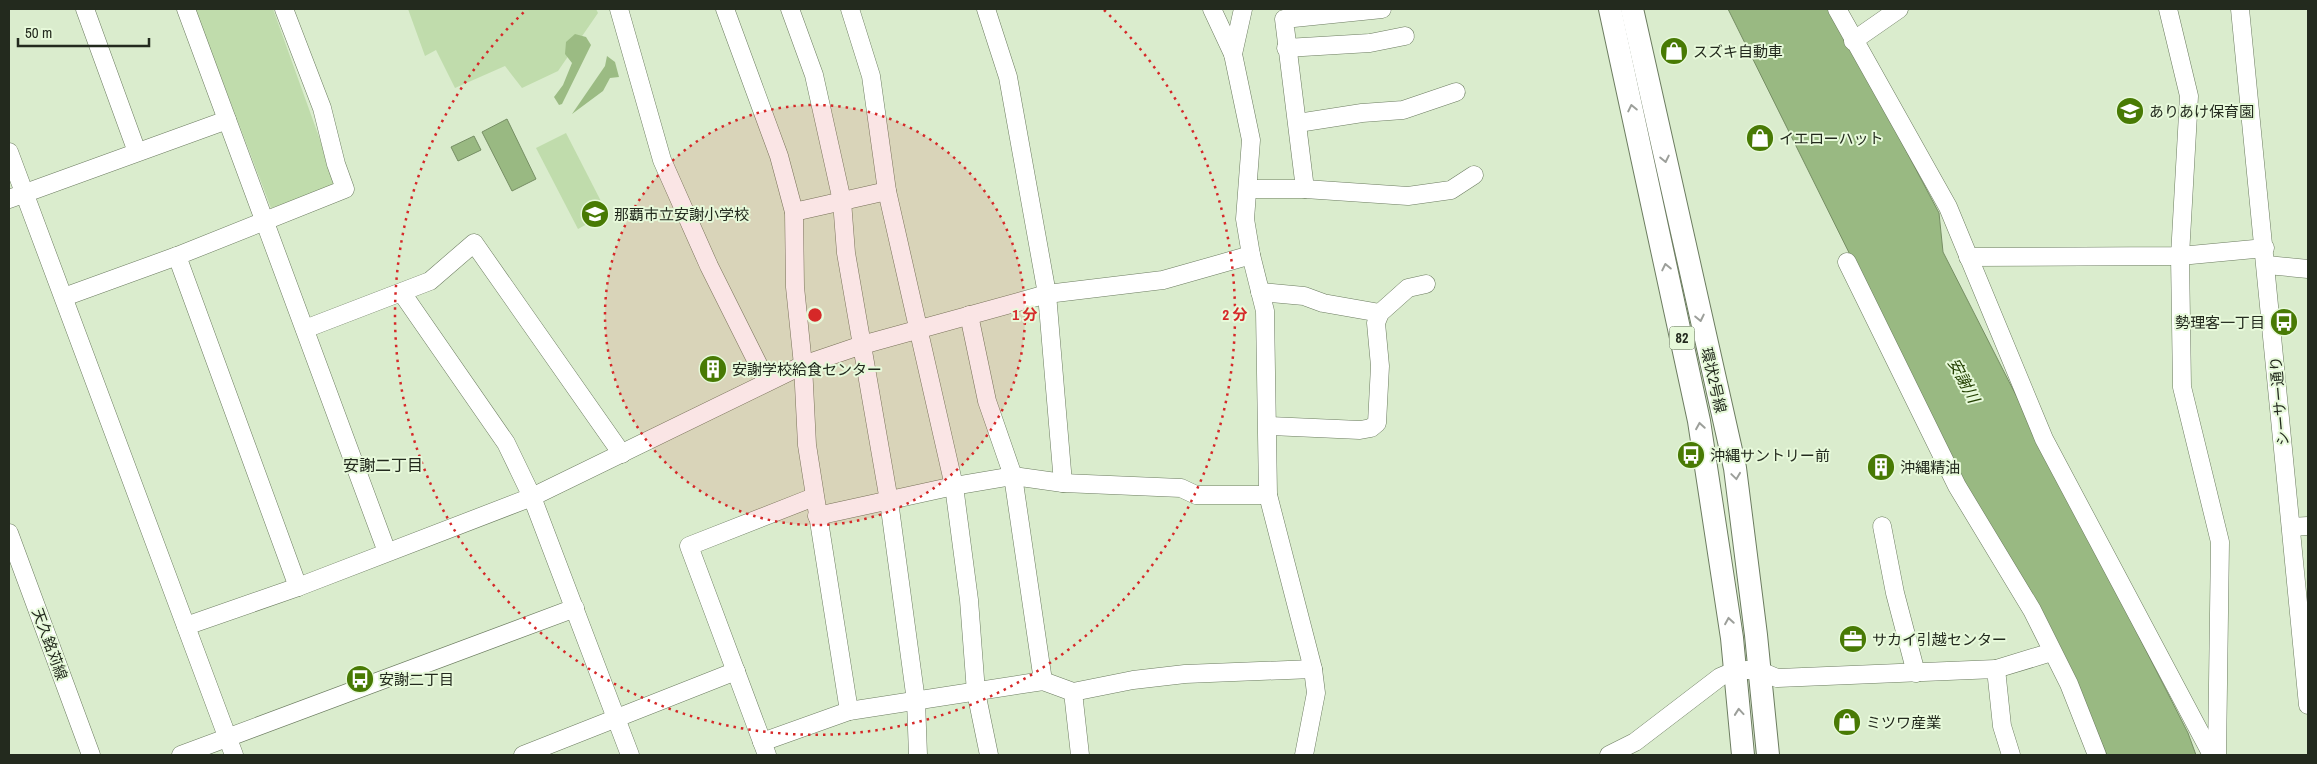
<svg xmlns="http://www.w3.org/2000/svg" width="2317" height="764" viewBox="0 0 2317 764" font-family="'Archivo Narrow','Noto Sans JP',sans-serif">
	<rect width="100%" height="100%" fill="#daeccd"/>
	<!-- green -->
	<g fill="#c0dcac">
		<path d="M 195,9 L 273,9 L 337,187 L 271,208 Z"/>
		<path d="M 408,9 L 596,9 L 598,13 L 558,71 L 522,88 L 505,66 L 455,88 L 436,50 L 425,56 Z"/>
		<path d="M 566,133 L 607,213 L 578,229 L 536,148 Z"/>
	</g>
	<!-- forest -->
	<g fill="#9bbb83">
		<path d="M 575,34 L 586,37 L 591,45 L 562,104 L 559,105 L 554,97 L 563,85 L 572,63 L 565,54 L 566,42 Z"/>
		<path d="M 607,56 L 615,62 L 619,77 L 610,78 L 603,91 L 572,114 L 605,66 Z"/>
	</g>
	<!-- water -->
	<g fill="#99b982" stroke="#768e64">
		<path d="M 1728,9 L 1831,9 L 1939,213 L 1943,252 L 2188,733 L 2196,755 L 2107,755 L 2067,664 L 1953,462 Z"/>
		<path d="M 507,119 L 536,179 L 512,191 L 482,132 Z"/>
		<path d="M 474,136 L 481,150 L 458,161 L 451,147 Z"/>
	</g>
	<g fill="none" stroke-linecap="round" stroke-linejoin="round">
		<defs>
			<g id="minor">
				<path d="M 85,9 L 137,152"/>
				<path d="M 186,9 L 387,552"/>
				<path d="M 619,9 L 662,160 L 709,266 L 767,382"/>
				<path d="M 725,9 L 779,156 L 794,212 L 795,287 L 803,365 L 807,445 L 849,711"/>
				<path d="M 790,9 L 814,75 L 842,201 L 846,253 L 889,501 L 916,701 L 918,755"/>
				<path d="M 850,9 L 871,76 L 887,191 L 954,486 L 969,600 L 976,692 L 989,755"/>
				<path d="M 986,9 L 1008,77 L 1047,294 L 1063,483"/>
				<path d="M 1212,9 L 1233,54"/>
				<path d="M 1243,9 L 1233,54 L 1251,140 L 1245,219 L 1251,255 L 1265,311 L 1268,495 L 1313,669 L 1316,693 L 1304,755"/>
				<path d="M 1837,9 L 1948,207 L 2044,439 L 2212,755"/>
				<path d="M 2168,9 L 2189,96 L 2180,256 L 2182,387 L 2220,542 L 2217,755"/>
				<path d="M 2240,9 L 2308,705"/>
				<path d="M 1853,41 L 1899,9"/>
				<path d="M 1286,48 L 1370,43 L 1405,36"/>
				<path d="M 1298,123 L 1362,113 L 1403,110 L 1456,92"/>
				<path d="M 9,152 L 234,755"/>
				<path d="M 1248,189 L 1305,189 L 1408,196 L 1451,190 L 1474,175"/>
				<path d="M 1305,189 L 1284,19 L 1382,9"/>
				<path d="M 9,199 L 227,120"/>
				<path d="M 794,212 L 887,191"/>
				<path d="M 177,256 L 298,587"/>
				<path d="M 1968,257 L 2180,256 L 2265,248"/>
				<path d="M 1847,262 L 1957,486 L 2032,610 L 2069,684 L 2097,755"/>
				<path d="M 2267,265 L 2308,269"/>
				<path d="M 1260,292 L 1304,296 L 1323,303 L 1380,313"/>
				<path d="M 402,293 L 506,443 L 532,497 L 630,755"/>
				<path d="M 64,297 L 177,256 L 345,189 L 336,164 L 322,108 L 284,9"/>
				<path d="M 969,315 L 987,401 L 1013,476 L 1043,681"/>
				<path d="M 305,329 L 430,281 L 474,243 L 622,454"/>
				<path d="M 1268,426 L 1360,430 L 1371,428 L 1377,423 L 1380,366 L 1376,323 L 1380,313 L 1408,288 L 1426,284"/>
				<path d="M 817,516 L 954,486 L 1013,476 L 1063,483 L 1181,488 L 1196,495 L 1268,495"/>
				<path d="M 1882,526 L 1895,593 L 1916,673"/>
				<path d="M 2291,527 L 2308,526"/>
				<path d="M 9,533 L 91,755"/>
				<path d="M 186,626 L 298,587 L 532,497 L 803,365 L 862,345 L 1047,294 L 1163,280 L 1251,255"/>
				<path d="M 1996,669 L 2052,652"/>
				<path d="M 1073,692 L 1080,755"/>
				<path d="M 762,742 L 849,711 L 1043,681 L 1073,692 L 1133,680 L 1185,674 L 1313,669"/>
				<path d="M 181,755 L 575,608"/>
				<path d="M 523,755 L 736,671"/>
				<path d="M 767,755 L 689,546 L 814,497"/>
				<path d="M 1609,755 L 1635,742 L 1720,677 C 1740,667 1756,668 1777,678 L 1996,669 L 2002,726 L 2011,755"/>
			</g>
			<g id="major">
				<path d="M 1610,9 L 1699,421 L 1732,638 L 1743,755"/>
				<path d="M 1632,9 L 1735,468 L 1756,635 L 1768,755"/>
			</g>
		</defs>
		<!-- minor casing -->
		<use href="#minor" stroke="#6c7c60" stroke-width="19"/>
		<!-- major casing -->
		<use href="#major" stroke="#6c7c60" stroke-width="24"/>
		<!-- minor -->
		<use href="#minor" stroke="#fff" stroke-width="18"/>
		<!-- major -->
		<use href="#major" stroke="#fff" stroke-width="22"/>
	</g>
	<!-- one-way arrows -->
	<defs><path id="oneway-chevron" d="M-2-3.5L2.5 0L-2 3.5" fill="none" stroke-width="1.6" stroke-linecap="round" stroke-linejoin="round" transform="scale(1.25)"/></defs>
	<g stroke="#9c9f9a">
		<use href="#oneway-chevron" transform="translate(1632 108) rotate(-102)"/>
		<use href="#oneway-chevron" transform="translate(1665 159) rotate(78)"/>
		<use href="#oneway-chevron" transform="translate(1666 267) rotate(-102)"/>
		<use href="#oneway-chevron" transform="translate(1700 318) rotate(78)"/>
		<use href="#oneway-chevron" transform="translate(1700 426) rotate(-99)"/>
		<use href="#oneway-chevron" transform="translate(1736 476) rotate(82)"/>
		<use href="#oneway-chevron" transform="translate(1729 621) rotate(-99)"/>
		<use href="#oneway-chevron" transform="translate(1739 712) rotate(-95)"/>
	</g>
	<!-- distance rings -->
	<circle cx="815" cy="315" r="210" fill="#d62828" fill-opacity=".12"/>
	<g fill="none" stroke="#d62828" stroke-width="2.5" stroke-dasharray="2.5 5">
		<circle cx="815" cy="315" r="210"/>
		<path d="M1104 10A420 420 0 1 1 526 10"/>
	</g>
	<!-- icons -->
	<defs>
		<symbol id="shop-disc" viewBox="-11 -11 22 22"><circle r="9.5" fill="#487a04" stroke="#e7f9da"/><path d="M-5-2.5h2.3a2.7 3.5 0 0 1 5.4 0H5L5.5 6h-11ZM-1.5-2.5h3a1.5 2.3 0 0 0-3 0Z" fill="#fff"/></symbol>
		<symbol id="school-disc" viewBox="-11 -11 22 22"><circle r="9.5" fill="#487a04" stroke="#e7f9da"/><path d="M0-5L7-2L0 1L-7-2ZM-4 1L0 2.5L4 1V4Q0 6-4 4Z" fill="#fff"/></symbol>
		<symbol id="bus-disc" viewBox="-11 -11 22 22"><circle r="9.5" fill="#487a04" stroke="#e7f9da"/><path d="M-5-6H5V4H4V6H2V4H-2V6H-4V4H-5ZM-3.5-4V0h7V-4ZM-3.5 1.2v1.5H-2V1.2ZM2 1.2v1.5H3.5V1.2Z" fill="#fff"/></symbol>
		<symbol id="building-disc" viewBox="-11 -11 22 22"><circle r="9.5" fill="#487a04" stroke="#e7f9da"/><path d="M-4-6H4V6H1V3H-1V6H-4ZM-2.5-4.3h1.7v1.8h-1.7ZM.8-4.3h1.7v1.8H.8ZM-2.5-1h1.7V.8h-1.7ZM.8-1h1.7V.8H.8Z" fill="#fff"/></symbol>
		<symbol id="office-disc" viewBox="-11 -11 22 22"><circle r="9.5" fill="#487a04" stroke="#e7f9da"/><path d="M-6-3h4V-5.5h4V-3h4V5H-6ZM-1-4.5V-3h2v-1.5ZM-6 0V1H6V0Z" fill="#fff"/></symbol>
	</defs>
	<g fill-rule="evenodd">
		<use href="#shop-disc" x="1658" y="35" width="32" height="32"/>
		<use href="#school-disc" x="2114" y="95" width="32" height="32"/>
		<use href="#shop-disc" x="1744" y="122" width="32" height="32"/>
		<use href="#school-disc" x="579" y="198" width="32" height="32"/>
		<use href="#bus-disc" x="2268" y="306" width="32" height="32"/>
		<use href="#building-disc" x="697" y="353" width="32" height="32"/>
		<use href="#bus-disc" x="1675" y="439" width="32" height="32"/>
		<use href="#building-disc" x="1865" y="451" width="32" height="32"/>
		<use href="#office-disc" x="1837" y="623" width="32" height="32"/>
		<use href="#bus-disc" x="344" y="663" width="32" height="32"/>
		<use href="#shop-disc" x="1831" y="706" width="32" height="32"/>
	</g>
	<g text-anchor="middle" dominant-baseline="central" stroke-width="4" stroke-linejoin="round" paint-order="stroke">
		<!-- shield labels -->
		<rect fill="#e7f9da" stroke="#5e6856" stroke-width="1" x="1669.5" y="326.5" width="25" height="23" rx="4"/>
		<g font-size="14" font-weight="bold" fill="#232a1e">
			<text x="1682" y="338">82</text>
		</g>
		<!-- poi labels -->
		<g font-size="15" fill="#232a1e" stroke="#e7f9da" text-anchor="start">
			<text x="1693" y="51">スズキ自動車</text>
			<text x="2149" y="111">ありあけ保育園</text>
			<text x="1779" y="138">イエローハット</text>
			<text x="614" y="214">那覇市立安謝小学校</text>
			<text x="2265" y="322" text-anchor="end">勢理客一丁目</text>
			<text x="732" y="369">安謝学校給食センター</text>
			<text x="1710" y="455">沖縄サントリー前</text>
			<text x="1900" y="467">沖縄精油</text>
			<text x="1872" y="639">サカイ引越センター</text>
			<text x="379" y="679">安謝二丁目</text>
			<text x="1866" y="722">ミツワ産業</text>
		</g>
		<!-- street labels -->
		<g font-size="15" fill="#232a1e" stroke="#e7f9da">
			<text transform="translate(1714 380) rotate(77)">環状2号線</text>
			<text transform="translate(2279 401) rotate(-95)">シーサー通り</text>
			<text transform="translate(50 644) rotate(70)">天久銘苅線</text>
		</g>
		<!-- water labels -->
		<g font-size="16" font-style="italic" fill="#244103" stroke="#e7f9da">
			<text transform="translate(1964 380) rotate(62)">安謝川</text>
		</g>
		<!-- neighbourhood labels -->
		<g font-size="16" fill="#232a1e" stroke="#e7f9da">
			<text x="383" y="465">安謝二丁目</text>
		</g>
	</g>
	<circle cx="815" cy="315" r="8" fill="#d62828" stroke="#e7f9da" stroke-width="2.5"/>
	<g font-size="15" text-anchor="middle" font-weight="bold" fill="#d62828" stroke="#e7f9da" stroke-width="4" stroke-linejoin="round" paint-order="stroke">
		<text x="1025" y="320">1 分</text>
		<text x="1235" y="320">2 分</text>
	</g>
	<!-- border -->
	<rect width="2317" height="764" fill="none" stroke="#232a1e" stroke-width="20"/>
	<!-- scale -->
	<path d="M18 38v8h131v-8" fill="none" stroke="#232a1e" stroke-width="2.5"/>
	<text x="25" y="38" font-size="15" fill="#232a1e" stroke="#e7f9da" stroke-width="4" paint-order="stroke">50 m</text>
</svg>
